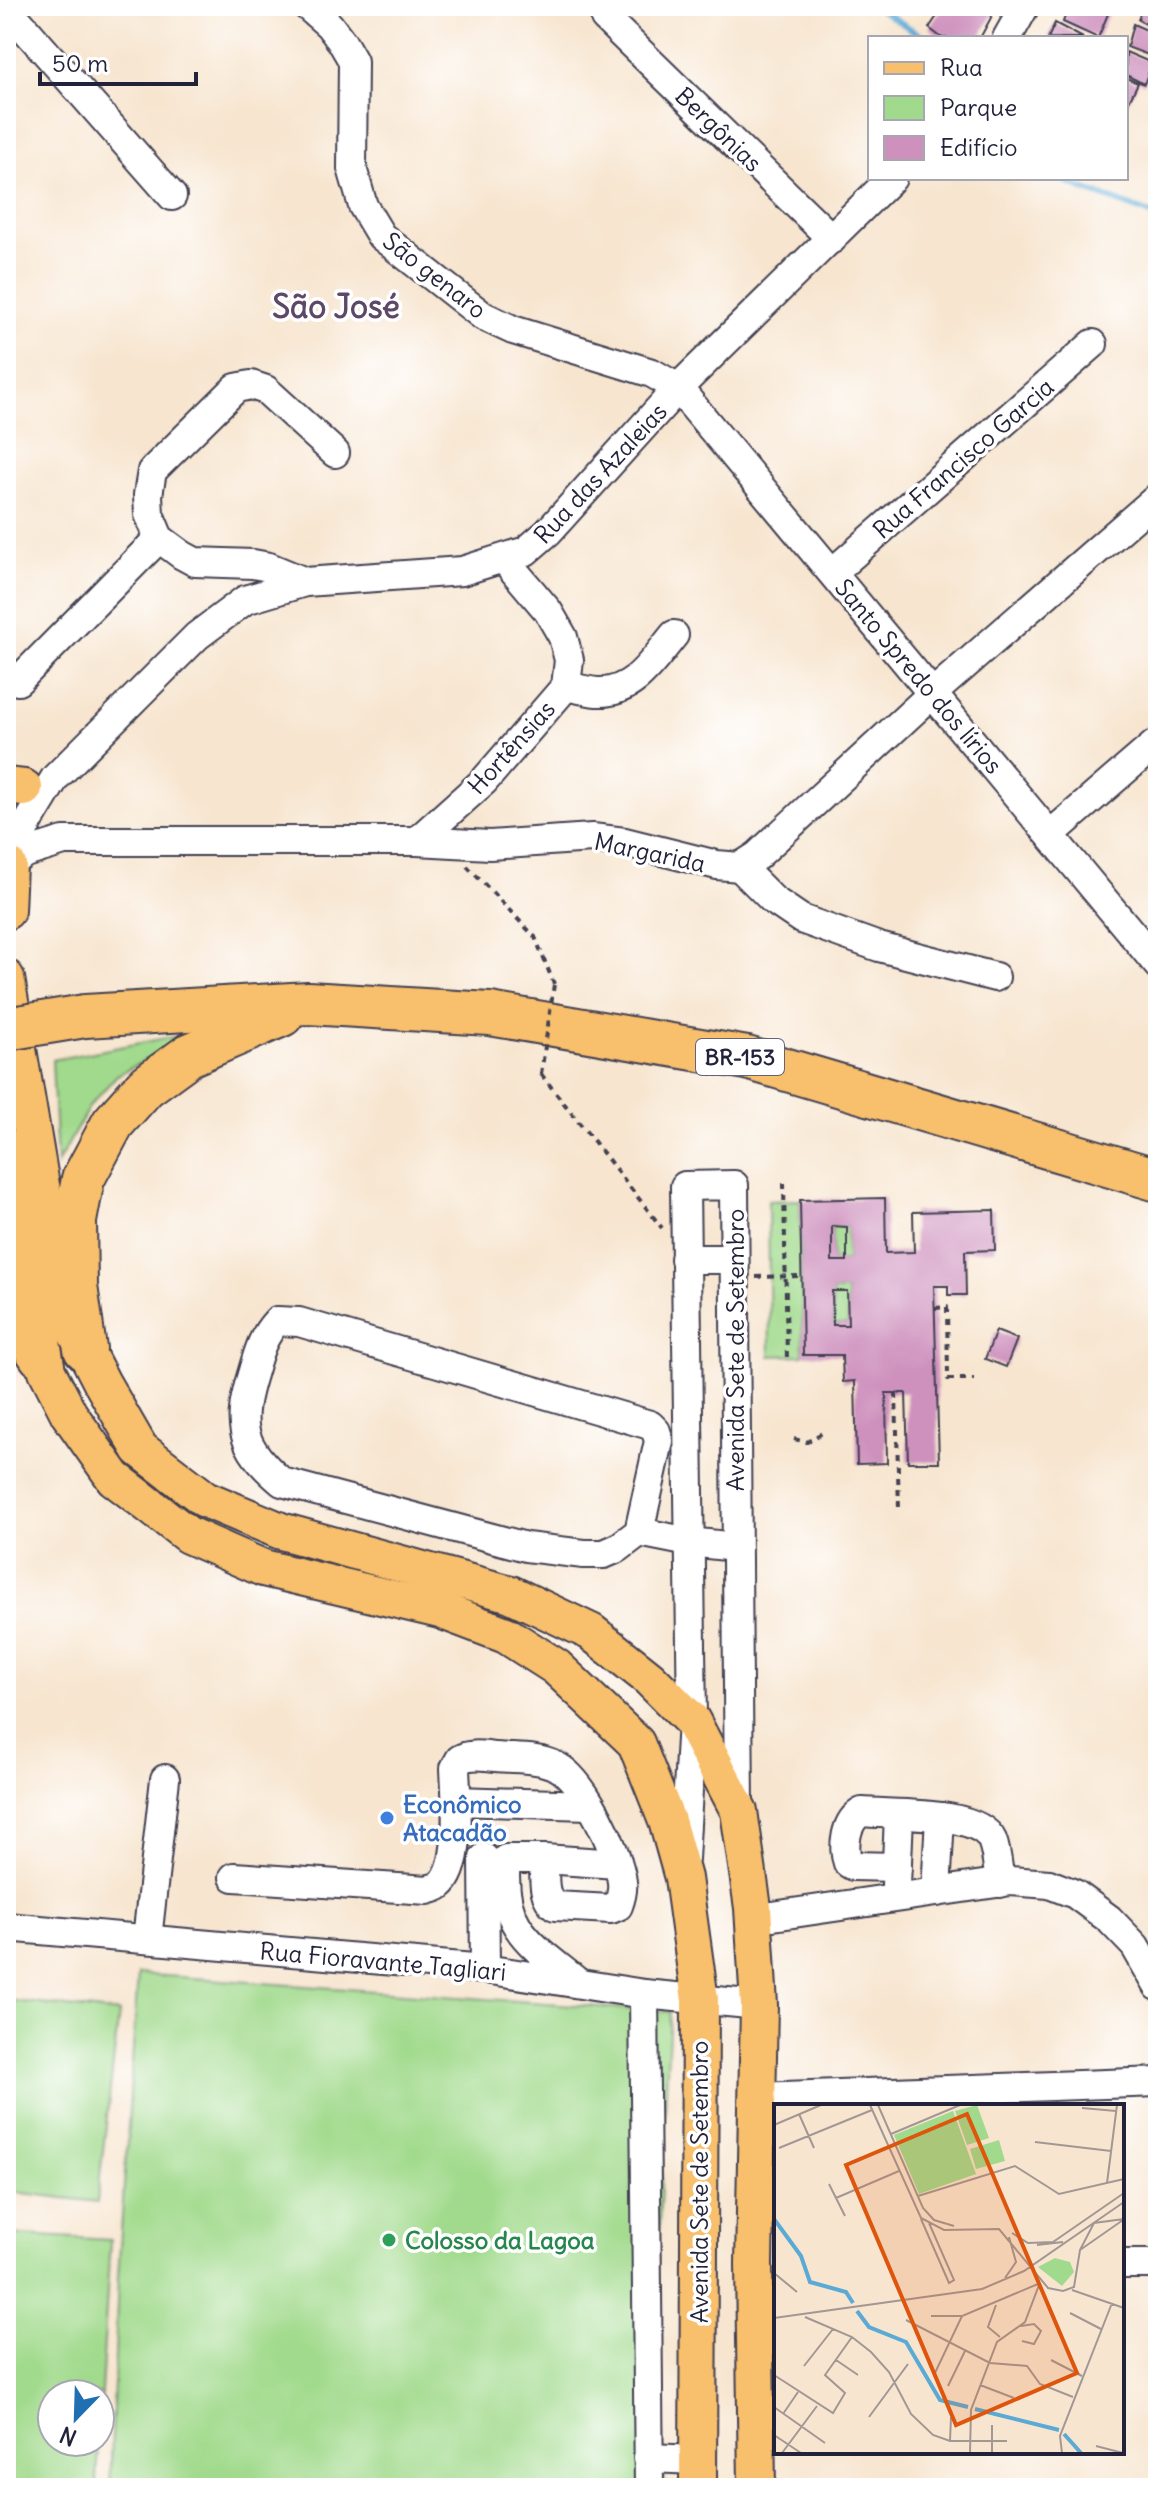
<svg xmlns="http://www.w3.org/2000/svg" width="1164" height="2494" viewBox="0 0 1164 2494" font-family="Delius,sans-serif">
	<rect width="100%" height="100%" fill="#fff"/>
	<filter id="ink" filterUnits="userSpaceOnUse"><feTurbulence type="fractalNoise" baseFrequency=".0125" numOctaves="2"/><feDisplacementMap in="SourceGraphic" scale="16" xChannelSelector="R" yChannelSelector="G"/><feConvolveMatrix kernelMatrix="1 2 1 2 8 2 1 2 1" color-interpolation-filters="sRGB"/></filter>
	<filter id="wash" filterUnits="userSpaceOnUse"><feTurbulence type="fractalNoise" baseFrequency=".006" numOctaves="4" result="noise"/><feDisplacementMap in="SourceGraphic" scale="32" xChannelSelector="R" yChannelSelector="G"/><feGaussianBlur stdDeviation="1.8" result="paint"/><feColorMatrix in="noise" values="0 0 0 0 0 0 0 0 0 0 0 0 0 0 0 0 0 1.4 0 .05"/><feComposite in="paint" operator="in"/></filter>
	<g filter="url(#wash)">
		<rect width="100%" height="100%" fill="#f7e5cf"/>
		<!-- green -->
		<g fill="#a1da8c" stroke="#627e64" stroke-width="2">
			<path d="M 202,1031 L 117,1075 L 90,1105 L 57,1164 L 52,1060 Z"/>
			<path d="M 800,1200 L 803,1355 L 770,1356 L 768,1201 Z"/>
			<path d="M 832,1226 L 847,1227 L 847,1261 L 832,1261 Z"/>
			<path d="M 832,1291 L 847,1291 L 848,1325 L 833,1325 Z"/>
			<path d="M 138,1974 L 670,2012 L 654,2322 L 665,2488 L 110,2488 L 118,2277 Z"/>
			<path d="M 6,2000 L 119,2013 L 97,2202 L 6,2191 Z"/>
			<path d="M 6,2234 L 110,2240 L 100,2409 L 100,2394 L 52,2394 L 52,2442 L 98,2442 L 96,2488 L 6,2488 Z"/>
		</g>
		<g fill="none" stroke-linecap="round" stroke-linejoin="round">
			<!-- stream -->
			<g stroke="#5baad5" stroke-width="6">
				<path d="M 875,6 L 925,38"/>
				<path d="M 1063,178 L 1067,183 L 1151,214 L 1158,219"/>
			</g>
		</g>
		<g id="blocks">
			<!-- building -->
			<g fill="#ce90bd" fill-rule="evenodd">
				<path d="M 944,6 L 979,6 L 993,14 L 980,38 L 942,38 L 929,28 Z"/>
				<path d="M 1069,6 L 1092,6 L 1108,14 L 1098,38 L 1063,22 Z"/>
				<path d="M 1142,6 L 1158,6 L 1158,30 L 1138,20 Z"/>
				<path d="M 1055,23 L 1083,38 L 1048,38 Z"/>
				<path d="M 1133,24 L 1158,35 L 1151,56 L 1127,47 Z"/>
				<path d="M 1126,52 L 1152,63 L 1144,84 L 1126,75 Z"/>
				<path d="M 1126,78 L 1138,83 L 1126,107 Z"/>
				<path d="M 885,1198 L 886,1253 L 914,1252 L 913,1212 L 994,1210 L 995,1250 L 965,1251 L 966,1295 L 948,1295 L 948,1286 L 934,1286 L 939,1462 L 908,1462 L 906,1393 L 886,1393 L 887,1463 L 857,1464 L 855,1381 L 843,1382 L 842,1355 L 803,1355 L 800,1200 ZM 832,1226 L 847,1227 L 847,1261 L 832,1261 ZM 832,1291 L 847,1291 L 848,1325 L 833,1325 Z"/>
				<path d="M 996,1331 L 1017,1339 L 1006,1367 L 985,1359 Z"/>
			</g>
		</g>
	</g>
	<g filter="url(#ink)">
		<use href="#blocks" fill-opacity="0" stroke="#423f51" stroke-width="2"/>
		<g fill="none" stroke-linecap="round" stroke-linejoin="round">
			<defs>
				<g id="minor">
					<path d="M 307,6 L 329,25 L 342,42 L 353,61 L 352,168 L 363,206 L 381,236 L 483,316 L 513,330 L 652,373 L 678,388 L 1158,965"/>
					<path d="M 6,7 L 172,196"/>
					<path d="M 605,18 L 832,239"/>
					<path d="M 1007,38 L 1025,6"/>
					<path d="M 833,572 L 1093,344"/>
					<path d="M 305,582 L 269,567 L 253,564 L 195,562 L 182,555 L 159,538 L 149,514 L 148,495 L 152,471 L 236,388 L 251,385 L 266,390 L 335,453"/>
					<path d="M 18,681 L 159,538"/>
					<path d="M 566,686 C 576,688 587,691 597,692 C 634,694 654,659 674,635"/>
					<path d="M 1051,834 L 1154,745"/>
					<path d="M 417,841 L 484,781 L 566,686 L 569,660 L 563,637 L 548,611 L 504,559"/>
					<path d="M 9,854 L 55,778 L 197,636 L 245,600 L 305,582 L 462,571 L 526,551 L 548,532 L 678,388 L 892,178"/>
					<path d="M 8,865 L 25,853 L 64,841 L 417,841 L 490,845 L 592,838 L 625,842 L 717,865 L 740,867 L 757,856 L 933,693 L 1158,497"/>
					<path d="M 740,867 L 773,900 L 801,919 L 879,947 L 995,977"/>
					<path d="M 685,1259 L 734,1259"/>
					<path d="M 277,1321 L 299,1322 L 650,1425 L 656,1431 L 659,1441 L 639,1532 L 618,1548 L 604,1554 L 584,1554 L 526,1547 L 282,1482 C 238,1445 237,1423 253,1371 C 259,1350 263,1336 277,1321 Z"/>
					<path d="M 639,1532 L 689,1542 L 736,1547"/>
					<path d="M 456,1801 L 589,1805"/>
					<path d="M 484,1858 L 485,1969"/>
					<path d="M 544,1859 L 617,1864"/>
					<path d="M 684,1859 L 692,1721 L 685,1186 L 734,1185 L 739,1810"/>
					<path d="M 897,1867 L 853,1866 L 848,1863 C 842,1846 846,1820 862,1812 C 892,1815 978,1810 992,1840 C 997,1852 998,1870 1000,1883"/>
					<path d="M 234,1877 L 428,1890 C 432,1888 437,1888 440,1885 C 463,1867 456,1796 455,1768 L 460,1759 C 471,1753 484,1756 496,1757 C 516,1759 538,1757 556,1766 C 583,1778 619,1853 622,1882 C 623,1890 621,1898 618,1906 L 611,1909 L 555,1906 C 541,1896 545,1875 544,1859 L 506,1859 C 499,1926 528,1942 576,1981"/>
					<path d="M 896,1885 L 899,1816"/>
					<path d="M 936,1892 L 940,1817"/>
					<path d="M 753,1919 L 1010,1881 L 1049,1884 L 1075,1894 L 1109,1919 L 1135,1946 L 1158,1986"/>
					<path d="M 6,1927 L 485,1969 L 644,1994 L 759,2005"/>
					<path d="M 147,1939 L 165,1779"/>
					<path d="M 644,1994 L 649,2488"/>
					<path d="M 757,2097 L 1158,2082"/>
					<path d="M 1122,2264 L 1158,2264"/>
					<path d="M 648,2458 L 698,2460"/>
				</g>
				<g id="major">
					<path d="M 6,786 L 24,788"/>
					<path d="M 6,911 L 8,865"/>
					<path d="M 6,978 L 56,1274 L 68,1317 L 102,1383 L 140,1449 L 205,1499 L 281,1531 L 511,1594 L 591,1632 L 649,1678 L 692,1721 L 739,1811 L 753,1908 L 759,2005 L 754,2264 L 757,2488"/>
					<path d="M 10,1149 L 47,1371 L 69,1414 L 114,1478 L 188,1535 L 263,1568 L 440,1610 L 506,1635 L 556,1667 L 636,1743 L 667,1821 L 683,1878 L 700,2000 L 698,2488"/>
					<path d="M 6,1309 L 38,1358"/>
				</g>
				<g id="highway">
					<path d="M 85,1016 L 308,1003 L 490,1014 L 747,1058 L 1158,1180"/>
					<path d="M 85,1349 L 76,1286 L 75,1221 L 83,1179 L 113,1123 L 145,1087 L 189,1055 L 282,1015"/>
				</g>
			</defs>
			<!-- minor casing -->
			<use href="#minor" stroke="#423f51" stroke-width="32"/>
			<!-- major casing -->
			<use href="#major" stroke="#423f51" stroke-width="40"/>
			<!-- highway casing -->
			<use href="#highway" stroke="#423f51" stroke-width="46"/>
			<!-- path -->
			<g stroke="#423f51" stroke-width="4" stroke-dasharray="6 6" stroke-linecap="butt">
				<path d="M 467,866 L 535,937 L 554,984"/>
				<path d="M 541,1074 L 662,1228"/>
				<path d="M 784,1183 L 787,1362"/>
				<path d="M 756,1277 L 802,1276"/>
				<path d="M 935,1308 L 947,1307 L 948,1379 L 974,1379"/>
				<path d="M 896,1393 L 899,1510"/>
				<path d="M 794,1439 L 807,1442 L 822,1433"/>
			</g>
			<!-- minor -->
			<use href="#minor" stroke="#fff" stroke-width="28"/>
			<!-- major -->
			<use href="#major" stroke="#f8bf6c" stroke-width="36"/>
			<!-- highway -->
			<use href="#highway" stroke="#f8bf6c" stroke-width="42"/>
			<defs>
				<path id="highway-bridge" d="M 6,1029 L 85,1016"/>
			</defs>
			<!-- highway-bridge casing -->
			<use href="#highway-bridge" stroke="#423f51" stroke-width="46" stroke-linecap="butt"/>
			<!-- path-bridge -->
			<path stroke="#423f51" stroke-width="4" stroke-dasharray="6 6" stroke-linecap="butt" d="M 541,1074 L 554,984"/>
			<!-- highway-bridge -->
			<use href="#highway-bridge" stroke="#f8bf6c" stroke-width="42"/>
		</g>
	</g>
	<!-- markers -->
	<circle fill="#3f7fe0" stroke="#fff" stroke-width="3" cx="387" cy="1818" r="8"/>
	<circle fill="#2e9e5b" stroke="#fff" stroke-width="3" cx="389" cy="2240" r="8"/>
	<g text-anchor="middle" dominant-baseline="central" stroke-width="7" stroke-linejoin="round" paint-order="stroke">
		<!-- shield labels -->
		<rect fill="#fff" stroke="#646476" stroke-width="2" x="696" y="1039" width="88" height="36" rx="6"/>
		<g font-size="22" font-weight="bold" fill="#22223b">
			<text x="740" y="1057">BR-153</text>
		</g>
		<!-- street labels -->
		<g font-size="24" fill="#22223b" stroke="#fff">
			<text transform="translate(719 129) rotate(44)">Bergônias</text>
			<text transform="translate(435 275) rotate(38)">São genaro</text>
			<text transform="translate(963 458) rotate(-41)">Rua Francisco Garcia</text>
			<text transform="translate(600 473) rotate(-47)">Rua das Azaleias</text>
			<text transform="translate(919 676) rotate(50)">Santo Spredo dos lírios</text>
			<text transform="translate(511 747) rotate(-48)">Hortênsias</text>
			<text transform="translate(650 852) rotate(12)">Margarida</text>
			<text transform="translate(735 1350) rotate(-90)">Avenida Sete de Setembro</text>
			<text transform="translate(383 1961) rotate(5)">Rua Fioravante Tagliari</text>
			<text transform="translate(699 2182) rotate(-90)">Avenida Sete de Setembro</text>
		</g>
		<!-- shop labels -->
		<g font-size="24" font-weight="bold" fill="#366cbe" stroke="#fff" text-anchor="start">
			<text x="403" y="1804">Econômico<tspan x="403" dy="28">Atacadão</tspan></text>
		</g>
		<!-- leisure labels -->
		<g font-size="24" font-weight="bold" fill="#27864d" stroke="#fff" text-anchor="start">
			<text x="405" y="2240">Colosso da Lagoa</text>
		</g>
		<!-- district labels -->
		<g font-size="32" font-weight="bold" fill="#5e4868" stroke="#fff">
			<text x="336" y="306">São José</text>
		</g>
	</g>
	<!-- overview -->
	<g transform="translate(774 2104)">
		<rect width="350" height="350" fill="#f7e5cf"/>
		<path d="M 203,1 L 215,34 L 193,41 L 181,7 ZM 179,7 L 202,70 L 145,90 L 120,31 ZM 225,36 L 231,57 L 202,65 L 196,45 ZM 281,154 L 296,158 L 300,168 L 288,182 L 264,163 Z" fill="#a1da8c"/>
		<path fill="none" stroke="#5baad5" stroke-width="4" d="M 0,75 L 0,104M 0,115 L 27,152 L 36,178 L 72,188 L 79,199M 83,207 L 95,223 L 132,238 L 166,296 L 194,303M 201,305 L 285,326M 290,330 L 307,349"/>
		<path fill="none" stroke="#a29794" stroke-width="2" d="M 96,1 L 147,114 L 170,126 L 225,125 L 274,184 L 289,187 L 300,183 L 306,146 L 349,116M 104,1 L 149,104 L 160,116 L 180,122M 308,4 L 342,7M 25,10 L 40,44M 0,21 L 47,1M 117,30 L 186,1M 261,38 L 337,47M 5,44 L 98,6M 333,79 L 343,1M 55,80 L 71,112M 144,92 L 241,62 L 285,90 L 350,75M 62,94 L 125,67M 147,115 L 175,179 L 180,176 L 155,119M 238,129 L 254,139 L 279,138 L 350,89M 263,141 L 289,138M 306,146 L 320,119 L 350,115M 0,169 L 23,188M 231,174 L 242,158 L 235,133M 298,186 L 350,204M 222,201 L 214,223 L 226,233M 296,209 L 327,225M 157,212 L 188,212M 31,213 L 78,233 L 97,248 L 115,268 L 137,310 L 159,331 L 176,337 L 233,337M 0,214 L 208,185 L 250,167 L 350,98M 132,216 L 216,259 L 253,262 L 266,280 L 299,293M 247,222 L 260,220 L 267,227 L 260,240 L 248,237M 62,256 L 84,271M 277,256 L 308,272M 30,262 L 59,225M 0,271 L 59,309 L 71,289 L 51,271 L 78,233M 160,271 L 188,212 L 264,180M 206,281 L 240,294M 174,282 L 191,247M 0,303 L 51,339M 9,310 L 24,288M 95,313 L 134,260M 218,321 L 218,349M 0,331 L 27,349M 176,337 L 177,313M 322,342 L 349,349M 8,349 L 43,302M 196,349 L 197,306 L 223,238 L 251,218 L 265,181M 288,349 L 286,332 L 338,199"/>
		<path fill="#de560e" fill-opacity="0.15" stroke="#de560e" stroke-width="4" d="M 193,10 L 303,269 L 182,321 L 72,61 Z"/>
		<rect width="350" height="350" fill="none" stroke="#22223b" stroke-width="4"/>
	</g>
	<!-- margin -->
	<rect width="1164" height="2494" fill="none" stroke="#fff" stroke-width="32"/>
	<!-- legend -->
	<rect x="868" y="36" width="260" height="144" fill="#ffffff" stroke="#a7a7b1" stroke-width="2"/>
	<rect x="884" y="62" width="40" height="12" fill="#f8bf6c" stroke="#a7a7b1" stroke-width="2"/>
	<text x="940" y="76" font-size="24" fill="#22223b">Rua</text>
	<rect x="884" y="96" width="40" height="24" fill="#a1da8c" stroke="#a7a7b1" stroke-width="2"/>
	<text x="940" y="116" font-size="24" fill="#22223b">Parque</text>
	<rect x="884" y="136" width="40" height="24" fill="#ce90bd" stroke="#a7a7b1" stroke-width="2"/>
	<text x="940" y="156" font-size="24" fill="#22223b">Edifício</text>
	<!-- north arrow -->
	<g transform="translate(76 2418) rotate(203)"><circle r="38" fill="#ffffff" stroke="#a7a7b1" stroke-width="2"/>
	<path d="M0-6L14 30L0 20L-14 30Z" fill="#1f6fb2"/>
	<text y="-12" font-size="22" font-weight="bold" text-anchor="middle" fill="#22223b">N</text>
	</g>
	<!-- scale -->
	<path d="M40 72v12h156v-12" fill="none" stroke="#22223b" stroke-width="4"/>
	<text x="52" y="72" font-size="24" fill="#22223b" stroke="#ffffff" stroke-width="6" paint-order="stroke">50 m</text>
</svg>
